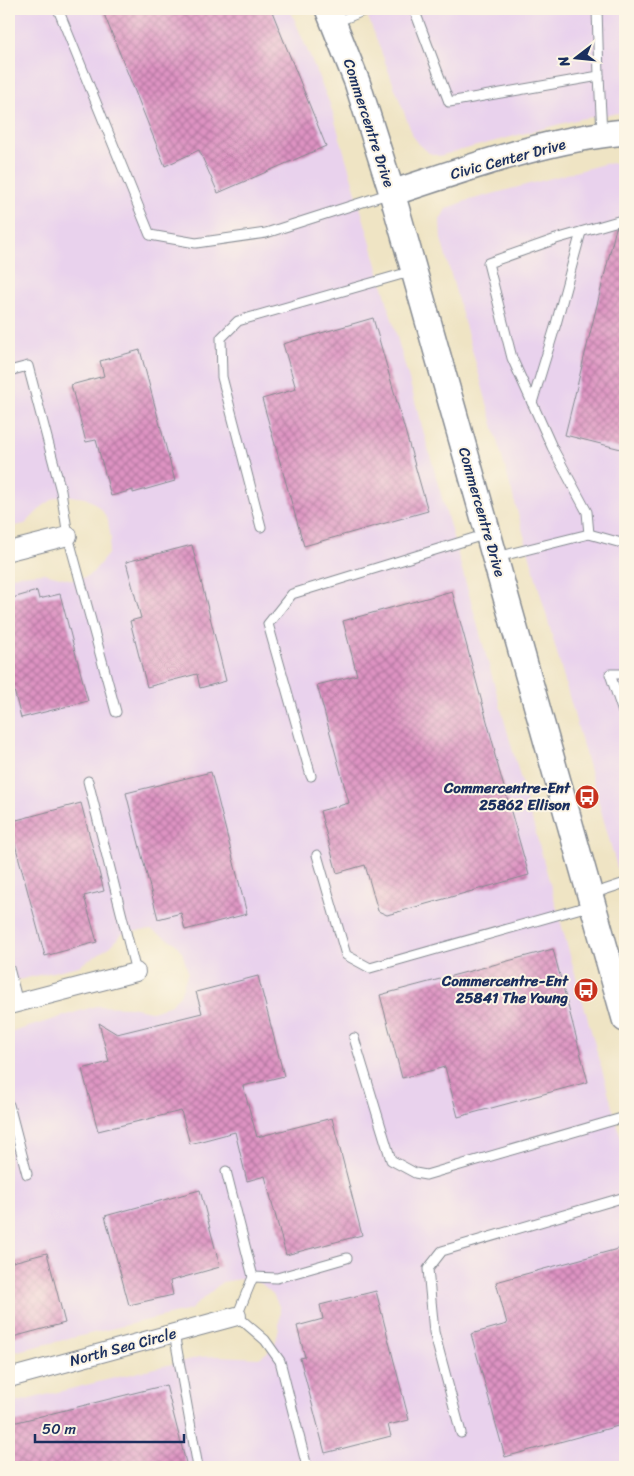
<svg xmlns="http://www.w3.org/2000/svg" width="634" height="1476" viewBox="0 0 634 1476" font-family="Sriracha,sans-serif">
	<defs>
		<pattern id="building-cross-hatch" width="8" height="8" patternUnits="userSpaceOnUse" patternTransform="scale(1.25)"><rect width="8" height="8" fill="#de93c2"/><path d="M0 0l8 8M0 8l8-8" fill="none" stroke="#b378a1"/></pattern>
	</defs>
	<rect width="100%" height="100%" fill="#fcf5e5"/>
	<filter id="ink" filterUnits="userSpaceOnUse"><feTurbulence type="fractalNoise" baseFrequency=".02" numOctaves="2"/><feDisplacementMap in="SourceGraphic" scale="10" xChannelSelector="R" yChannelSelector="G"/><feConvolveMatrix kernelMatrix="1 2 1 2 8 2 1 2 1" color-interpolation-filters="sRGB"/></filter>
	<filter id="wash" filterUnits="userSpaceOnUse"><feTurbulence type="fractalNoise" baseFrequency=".0096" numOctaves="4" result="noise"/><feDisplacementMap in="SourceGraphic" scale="20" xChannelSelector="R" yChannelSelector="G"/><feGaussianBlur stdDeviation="1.12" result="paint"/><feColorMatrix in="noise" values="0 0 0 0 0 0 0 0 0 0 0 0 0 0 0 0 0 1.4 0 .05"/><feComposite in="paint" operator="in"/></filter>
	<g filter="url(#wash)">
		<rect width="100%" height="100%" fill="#efe4c4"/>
		<!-- built -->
		<g fill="#e9d2ed">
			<path d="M 9,9 L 290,9 L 330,104 L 371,244 L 625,1152 L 625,1467 L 9,1467 L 9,1404 L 200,1357 L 218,1356 L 259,1358 L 268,1352 L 275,1344 L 279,1329 L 280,1308 L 273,1294 L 262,1284 L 246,1278 L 222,1282 L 190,1310 L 9,1353 L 9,1033 L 96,1006 L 130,1007 L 151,1011 L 169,1006 L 180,995 L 188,972 L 182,952 L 174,942 L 151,930 L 137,931 L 122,934 L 111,946 L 79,966 L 9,982 L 9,577 L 17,575 L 44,573 L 73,580 L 86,577 L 93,572 L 108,554 L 111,539 L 108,521 L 102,510 L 93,502 L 85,498 L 65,495 L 55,498 L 43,506 L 25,524 L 9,527 Z"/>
			<path d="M 365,9 L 625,9 L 625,112 L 579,119 L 439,156 L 429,153 L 419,144 L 413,136 Z"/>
			<path d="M 625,162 L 625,896 L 441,239 L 440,220 L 446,209 L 466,201 L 604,164 Z"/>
		</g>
		<g id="blocks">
			<!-- building -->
			<g fill="url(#building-cross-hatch)">
				<path d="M 102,9 L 271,9 L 326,146 L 218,193 L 199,150 L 165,166 Z"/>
				<path d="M 625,225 L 625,450 L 565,435 L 616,228 Z"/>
				<path d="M 373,318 L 428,511 L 304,546 L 262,399 L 296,389 L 283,344 Z"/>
				<path d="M 140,350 L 175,481 L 133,493 L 133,490 L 111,496 L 96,440 L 86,442 L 71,385 L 104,376 L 100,361 Z"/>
				<path d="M 192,545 L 226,681 L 200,688 L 197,674 L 147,687 L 130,621 L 141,618 L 126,562 Z"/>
				<path d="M 37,591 L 39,599 L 60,594 L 88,701 L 21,718 L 9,670 L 9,599 Z"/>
				<path d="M 452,591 L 495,751 L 494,752 L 529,875 L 387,915 L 378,911 L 365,865 L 337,873 L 320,811 L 349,803 L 317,685 L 357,675 L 343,621 Z"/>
				<path d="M 211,772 L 247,914 L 185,930 L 181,913 L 158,919 L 126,793 Z"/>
				<path d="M 81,803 L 104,891 L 84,896 L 97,942 L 45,956 L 9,822 Z"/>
				<path d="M 553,949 L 588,1082 L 458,1117 L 445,1067 L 402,1078 L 380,995 Z"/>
				<path d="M 258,976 L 284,1076 L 243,1086 L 257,1137 L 332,1118 L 362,1235 L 286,1255 L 265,1176 L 247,1181 L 235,1132 L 190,1144 L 181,1111 L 98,1131 L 82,1069 L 109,1062 L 99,1023 L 117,1034 L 202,1013 L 196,992 Z"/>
				<path d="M 200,1190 L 220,1267 L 170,1281 L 173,1295 L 129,1305 L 105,1216 Z"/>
				<path d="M 625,1247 L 625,1424 L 505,1457 L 471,1334 L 507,1324 L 496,1282 Z"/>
				<path d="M 47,1253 L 65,1323 L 9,1338 L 9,1263 Z"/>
				<path d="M 376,1291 L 409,1420 L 388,1425 L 391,1436 L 325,1453 L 300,1358 L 305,1357 L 297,1326 L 323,1319 L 320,1305 Z"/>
				<path d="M 166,1385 L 187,1467 L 9,1467 L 9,1424 Z"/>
			</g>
		</g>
	</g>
	<g filter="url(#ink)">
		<use href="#blocks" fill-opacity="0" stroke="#858a91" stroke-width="1"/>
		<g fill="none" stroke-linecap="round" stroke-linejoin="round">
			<defs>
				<g id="lane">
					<path d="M 58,9 L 150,235 L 196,243 L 266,233 L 391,193"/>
					<path d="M 414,9 L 449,102 L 599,76 L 597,9"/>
					<path d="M 334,23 L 368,9"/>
					<path d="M 599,76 L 602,133"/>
					<path d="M 9,371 L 28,366 L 61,491 L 68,536 L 116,712"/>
					<path d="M 532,403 L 556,324 L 581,232"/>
					<path d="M 261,527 L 222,377 L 221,338 L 238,321 L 413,271"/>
					<path d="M 589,534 L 587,512 L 552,447 L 512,358 L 488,263 L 556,239 L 625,219"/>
					<path d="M 497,557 L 589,534 L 625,544"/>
					<path d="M 625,674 L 610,674 L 625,718"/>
					<path d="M 311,776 L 268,624 L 292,594 L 487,534"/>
					<path d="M 88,781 L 136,972"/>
					<path d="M 317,855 L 346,955 L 370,968 L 592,905"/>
					<path d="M 592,894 L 625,883"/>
					<path d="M 9,968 L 18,1003"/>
					<path d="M 354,1038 L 391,1160 L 415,1173 L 426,1175 L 625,1117"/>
					<path d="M 9,1105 L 27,1174"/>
					<path d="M 226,1171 L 253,1277 L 237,1316 L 265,1340 L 280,1361 L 307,1467"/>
					<path d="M 253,1277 L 277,1278 L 347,1258"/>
					<path d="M 174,1333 L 198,1467"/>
					<path d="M 461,1433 L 434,1332 L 428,1269 L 442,1251 L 625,1197"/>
				</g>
				<g id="street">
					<path d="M 9,551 L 68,536"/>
					<path d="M 9,1005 L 136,972"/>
					<path d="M 9,1378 L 237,1316"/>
				</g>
				<g id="secondary">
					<path d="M 328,9 L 357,82 L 392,193 L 625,1019"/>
					<path d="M 392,193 C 466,169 547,139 625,132"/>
				</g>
			</defs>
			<!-- lane casing -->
			<use href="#lane" stroke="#858a91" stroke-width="11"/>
			<!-- street casing -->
			<use href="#street" stroke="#858a91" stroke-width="20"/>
			<!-- secondary casing -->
			<use href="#secondary" stroke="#858a91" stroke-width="28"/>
			<!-- lane -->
			<use href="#lane" stroke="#fff" stroke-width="9"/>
			<!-- street -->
			<use href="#street" stroke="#fff" stroke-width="18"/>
			<!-- secondary -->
			<use href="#secondary" stroke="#fff" stroke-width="25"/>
		</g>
	</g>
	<!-- icons -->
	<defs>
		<symbol id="bus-disc" viewBox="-11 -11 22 22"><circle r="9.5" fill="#c8321e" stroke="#fcf5e5"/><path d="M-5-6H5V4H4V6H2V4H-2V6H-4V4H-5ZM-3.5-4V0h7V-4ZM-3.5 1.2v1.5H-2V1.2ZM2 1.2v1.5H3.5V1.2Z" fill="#fff"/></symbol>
	</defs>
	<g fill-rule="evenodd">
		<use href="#bus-disc" x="573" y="783" width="28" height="28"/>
		<use href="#bus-disc" x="572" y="976" width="28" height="28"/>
	</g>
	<g text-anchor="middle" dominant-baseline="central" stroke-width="4" stroke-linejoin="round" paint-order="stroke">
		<!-- street labels -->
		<g font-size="15" fill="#1b2f5e" stroke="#fcf5e5">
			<text transform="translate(369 123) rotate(72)">Commercentre Drive</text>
			<text transform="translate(508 159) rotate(-15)">Civic Center Drive</text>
			<text transform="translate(482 512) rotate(74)">Commercentre Drive</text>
			<text transform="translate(123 1347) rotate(-15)">North Sea Circle</text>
		</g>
		<!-- poi labels -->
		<g font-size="15" font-weight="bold" fill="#1b2f5e" stroke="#fcf5e5" text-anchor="end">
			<text x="570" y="788">Commercentre-Ent<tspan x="570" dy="17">25862 Ellison</tspan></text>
			<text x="568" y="981">Commercentre-Ent<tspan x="568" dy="17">25841 The Young</tspan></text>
		</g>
	</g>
	<!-- margin -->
	<rect width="634" height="1476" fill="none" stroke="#fcf5e5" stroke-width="30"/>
	<!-- north arrow -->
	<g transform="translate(576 58) rotate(254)" stroke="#fcf5e5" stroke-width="4" paint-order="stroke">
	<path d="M0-4L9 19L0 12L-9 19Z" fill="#1b2f5e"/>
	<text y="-8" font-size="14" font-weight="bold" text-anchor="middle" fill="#1b2f5e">N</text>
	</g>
	<!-- scale -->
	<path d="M35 1434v8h149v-8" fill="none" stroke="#1b2f5e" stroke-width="2.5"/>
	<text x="42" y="1434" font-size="15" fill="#1b2f5e" stroke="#fcf5e5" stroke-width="4" paint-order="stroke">50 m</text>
</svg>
